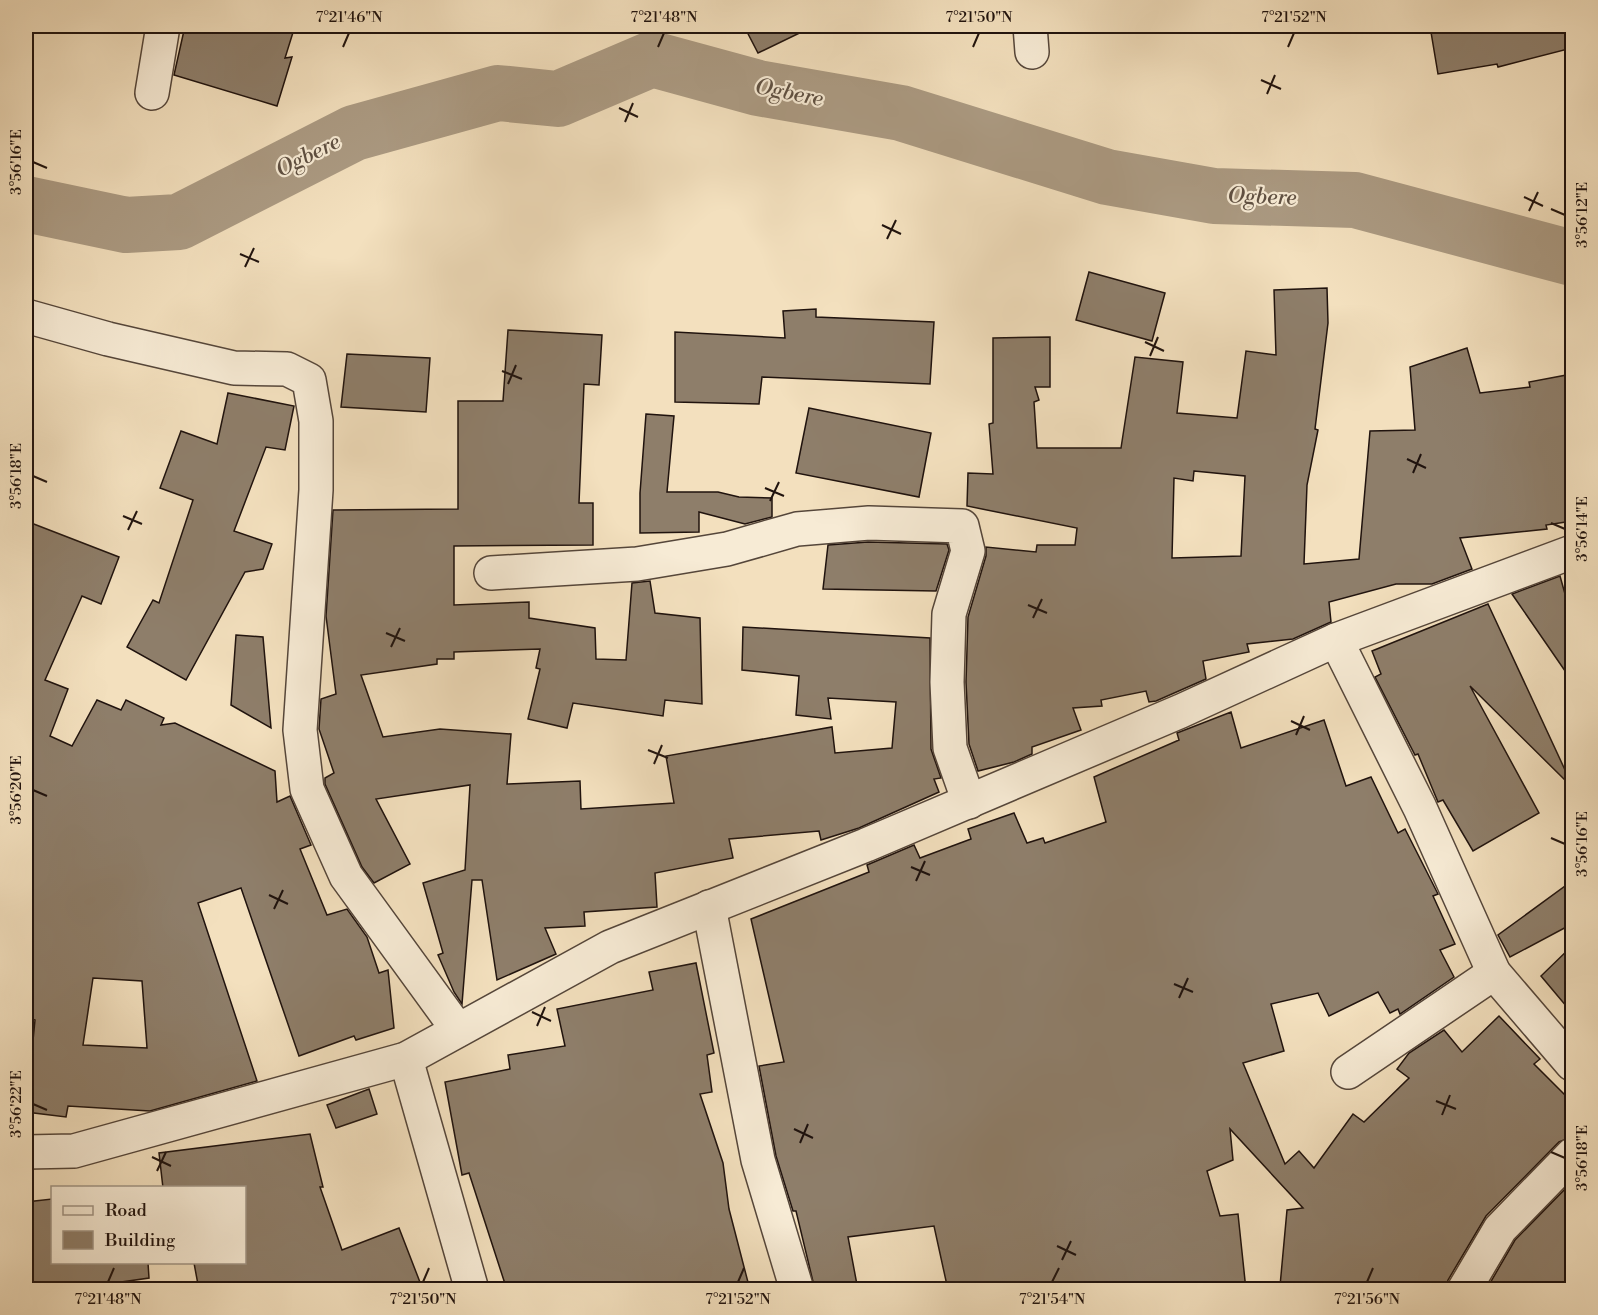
<svg xmlns="http://www.w3.org/2000/svg" width="1598" height="1315" viewBox="0 0 1598 1315" font-family="'Libre Bodoni',serif">
	<rect width="100%" height="100%" fill="#f3e0be"/>
	<filter id="stains"><feTurbulence type="fractalNoise" baseFrequency=".00333" numOctaves="4"/><feColorMatrix values="0 0 0 0 .2 0 0 0 0 .09 0 0 0 0 .02 0 0 0 .5 -.17"/></filter>
	<radialGradient id="worn" r=".72"><stop offset=".6" stop-color="#630" stop-opacity="0"/><stop offset="1" stop-color="#630" stop-opacity=".3"/></radialGradient>
	<g fill="none" stroke-linecap="round" stroke-linejoin="round">
		<!-- river -->
		<path stroke="#ab9a82" stroke-width="56" d="M 26,204 L 126,225 L 179,222 L 354,133 L 498,93 L 558,99 L 652,59 L 758,88 L 901,113 L 1107,177 L 1214,196 L 1355,200 L 1572,258"/>
	</g>
	<!-- building -->
	<g fill="#8e7e6a" stroke="#20130e" stroke-width="1.5" fill-rule="evenodd">
		<path d="M 185,26 L 295,26 L 285,58 L 292,57 L 277,106 L 174,75 Z"/>
		<path d="M 744,26 L 814,26 L 758,53 Z"/>
		<path d="M 1434,26 L 1572,26 L 1572,48 L 1498,67 L 1497,64 L 1438,74 L 1431,32 L 1435,31 Z"/>
		<path d="M 1089,272 L 1165,293 L 1152,341 L 1076,320 Z"/>
		<path d="M 1327,288 L 1328,323 L 1315,429 L 1318,430 L 1307,485 L 1304,564 L 1359,559 L 1370,431 L 1415,430 L 1410,367 L 1467,348 L 1480,393 L 1530,387 L 1529,382 L 1572,374 L 1572,521 L 1546,525 L 1547,529 L 1460,538 L 1472,569 L 1432,584 L 1396,584 L 1329,602 L 1331,622 L 1293,639 L 1247,644 L 1249,652 L 1203,661 L 1206,679 L 1156,701 L 1149,702 L 1146,691 L 1101,700 L 1102,706 L 1073,708 L 1081,730 L 1032,747 L 1032,754 L 1014,762 L 978,771 L 969,744 L 966,682 L 968,617 L 986,556 L 986,547 L 1036,552 L 1037,545 L 1075,545 L 1077,528 L 967,506 L 968,473 L 993,474 L 989,424 L 993,423 L 993,338 L 1050,337 L 1050,387 L 1035,387 L 1039,400 L 1034,402 L 1037,448 L 1121,448 L 1135,357 L 1183,362 L 1177,413 L 1237,418 L 1246,351 L 1276,355 L 1274,290 ZM 1194,471 L 1245,476 L 1241,556 L 1172,558 L 1174,478 L 1193,481 Z"/>
		<path d="M 816,309 L 816,317 L 934,322 L 930,384 L 762,377 L 759,404 L 675,402 L 675,332 L 785,338 L 783,311 Z"/>
		<path d="M 508,330 L 602,335 L 599,385 L 584,384 L 579,503 L 593,503 L 593,545 L 454,546 L 454,605 L 529,602 L 529,618 L 595,628 L 596,659 L 626,660 L 632,583 L 650,581 L 655,613 L 700,618 L 702,704 L 665,700 L 663,716 L 573,703 L 567,728 L 528,719 L 540,669 L 536,668 L 540,649 L 454,652 L 454,659 L 437,659 L 437,664 L 361,675 L 383,737 L 440,729 L 511,734 L 507,784 L 580,781 L 581,809 L 674,803 L 666,756 L 832,727 L 835,753 L 892,748 L 896,702 L 828,698 L 831,719 L 796,715 L 799,676 L 742,670 L 743,627 L 930,638 L 931,749 L 941,778 L 934,779 L 939,792 L 859,828 L 821,840 L 819,831 L 729,839 L 733,858 L 655,873 L 657,907 L 584,912 L 585,926 L 545,928 L 556,954 L 497,980 L 482,880 L 472,880 L 462,1004 L 454,992 L 438,955 L 443,953 L 423,883 L 465,870 L 470,785 L 376,799 L 410,864 L 374,883 L 362,867 L 325,784 L 325,778 L 334,773 L 319,729 L 321,699 L 336,694 L 326,616 L 333,510 L 458,509 L 458,401 L 503,401 Z"/>
		<path d="M 347,354 L 430,358 L 426,412 L 341,407 Z"/>
		<path d="M 228,393 L 294,406 L 285,450 L 266,447 L 234,531 L 272,544 L 263,569 L 245,572 L 186,680 L 127,647 L 153,600 L 159,603 L 193,500 L 160,488 L 181,431 L 217,444 Z"/>
		<path d="M 809,408 L 931,433 L 919,497 L 796,473 Z"/>
		<path d="M 646,414 L 674,416 L 667,492 L 718,492 L 739,497 L 772,498 L 772,517 L 745,524 L 699,512 L 699,532 L 640,533 L 640,493 Z"/>
		<path d="M 26,521 L 119,557 L 101,604 L 82,596 L 45,680 L 68,689 L 50,736 L 72,746 L 97,700 L 121,710 L 126,700 L 164,718 L 161,725 L 175,723 L 275,771 L 277,802 L 290,796 L 311,845 L 300,849 L 327,915 L 347,909 L 367,937 L 379,973 L 388,970 L 394,1028 L 356,1040 L 354,1036 L 299,1056 L 241,888 L 198,903 L 257,1081 L 150,1111 L 68,1106 L 66,1117 L 26,1112 L 35,1020 L 26,1017 ZM 93,978 L 142,981 L 147,1048 L 83,1045 Z"/>
		<path d="M 868,542 L 947,544 L 949,550 L 936,591 L 823,589 L 828,545 Z"/>
		<path d="M 1560,576 L 1572,619 L 1572,681 L 1512,594 Z"/>
		<path d="M 1488,604 L 1572,785 L 1571,786 L 1470,686 L 1539,813 L 1473,851 L 1443,800 L 1438,802 L 1418,754 L 1415,755 L 1375,677 L 1381,674 L 1372,651 Z"/>
		<path d="M 236,635 L 263,637 L 271,728 L 231,705 Z"/>
		<path d="M 1231,712 L 1241,748 L 1324,720 L 1346,786 L 1371,777 L 1398,833 L 1405,829 L 1438,894 L 1433,896 L 1455,944 L 1440,950 L 1454,977 L 1400,1014 L 1398,1009 L 1390,1013 L 1378,992 L 1329,1016 L 1318,993 L 1271,1004 L 1284,1051 L 1243,1063 L 1285,1164 L 1299,1151 L 1314,1168 L 1353,1114 L 1364,1122 L 1409,1078 L 1397,1069 L 1409,1053 L 1444,1030 L 1462,1052 L 1499,1016 L 1540,1059 L 1534,1064 L 1572,1102 L 1572,1137 L 1559,1142 L 1486,1216 L 1448,1280 L 1445,1290 L 1315,1290 L 1280,1286 L 1287,1210 L 1303,1208 L 1230,1129 L 1233,1160 L 1207,1171 L 1220,1216 L 1238,1214 L 1246,1290 L 948,1290 L 934,1226 L 848,1237 L 858,1290 L 815,1290 L 796,1211 L 793,1211 L 776,1156 L 759,1066 L 784,1062 L 751,919 L 869,872 L 867,865 L 914,845 L 920,858 L 971,839 L 968,829 L 1014,813 L 1027,843 L 1043,838 L 1045,843 L 1106,822 L 1094,777 L 1179,740 L 1177,733 Z"/>
		<path d="M 1572,881 L 1572,924 L 1510,957 L 1498,935 Z"/>
		<path d="M 1572,946 L 1572,1013 L 1541,976 Z"/>
		<path d="M 696,963 L 714,1053 L 707,1055 L 712,1092 L 700,1094 L 723,1163 L 729,1209 L 750,1290 L 507,1290 L 469,1173 L 462,1175 L 445,1082 L 510,1069 L 508,1055 L 565,1046 L 557,1009 L 653,990 L 649,972 Z"/>
		<path d="M 369,1089 L 377,1114 L 336,1128 L 327,1105 Z"/>
		<path d="M 310,1134 L 323,1187 L 320,1187 L 342,1250 L 399,1228 L 423,1290 L 199,1290 L 194,1263 L 244,1263 L 244,1188 L 163,1188 L 159,1153 Z"/>
		<path d="M 1569,1185 L 1572,1189 L 1572,1290 L 1486,1290 L 1515,1240 Z"/>
		<path d="M 52,1199 L 52,1263 L 148,1263 L 149,1278 L 65,1290 L 26,1290 L 26,1202 Z"/>
	</g>
	<g fill="none" stroke-linecap="round" stroke-linejoin="round">
		<defs>
			<g id="minor">
				<path d="M 1030,26 L 1032,52"/>
				<path d="M 152,93 L 163,26"/>
				<path d="M 26,316 L 108,339 L 234,368 L 287,369 L 309,380 L 316,421 L 316,490 L 300,730 L 307,789 L 346,876 L 458,1030"/>
				<path d="M 491,573 L 637,564 L 727,549 L 797,529 L 869,523 L 962,526 L 968,551 L 949,614 L 947,682 L 950,748 L 969,802"/>
				<path d="M 1336,640 L 1420,808 L 1494,973 L 1572,1064"/>
				<path d="M 709,907 L 758,1160 L 797,1290"/>
				<path d="M 406,1059 L 472,1290"/>
				<path d="M 1348,1072 L 1494,973"/>
				<path d="M 26,1152 L 74,1151 L 406,1059 L 610,947 L 866,845 L 1181,711 L 1336,640 L 1572,552"/>
				<path d="M 1464,1290 L 1500,1229 L 1572,1155"/>
			</g>
		</defs>
		<!-- minor casing -->
		<use href="#minor" stroke="#55463a" stroke-width="36"/>
		<!-- minor -->
		<use href="#minor" stroke="#f7ebd5" stroke-width="33"/>
	</g>
	<!-- ticks -->
	<path fill="none" stroke="#20130e" stroke-width="2" d="M 343,47 L 349,33M 658,47 L 664,33M 973,47 L 979,33M 1288,47 L 1294,33M 1261,80 L 1281,89M 1267,94 L 1275,75M 619,108 L 638,117M 625,122 L 633,103M 33,162 L 47,168M 1524,197 L 1543,206M 1551,209 L 1565,215M 1529,211 L 1538,192M 882,225 L 901,234M 887,239 L 896,220M 240,254 L 259,262M 245,267 L 254,248M 1145,342 L 1164,351M 1150,356 L 1158,337M 502,371 L 522,379M 508,384 L 516,365M 1407,459 L 1426,468M 1413,473 L 1421,454M 33,476 L 47,482M 765,488 L 784,496M 770,501 L 779,482M 123,516 L 142,524M 1551,523 L 1565,529M 128,530 L 137,511M 1028,605 L 1047,613M 1033,618 L 1042,599M 386,633 L 405,641M 391,647 L 400,628M 1291,721 L 1310,730M 1296,735 L 1304,716M 648,750 L 668,758M 654,764 L 662,745M 33,790 L 47,796M 1551,838 L 1565,844M 911,867 L 930,875M 916,881 L 925,861M 269,895 L 288,904M 274,909 L 283,890M 1174,984 L 1193,992M 1179,998 L 1188,978M 532,1012 L 551,1021M 537,1026 L 545,1007M 1436,1101 L 1456,1109M 33,1104 L 47,1110M 1442,1115 L 1450,1095M 794,1129 L 813,1138M 800,1143 L 808,1124M 1551,1152 L 1565,1158M 152,1157 L 171,1166M 157,1171 L 166,1152M 1057,1246 L 1076,1255M 1062,1260 L 1071,1241M 108,1282 L 114,1268M 423,1282 L 429,1268M 738,1282 L 744,1268M 1052,1282 L 1059,1268M 1367,1282 L 1373,1268"/>
	<g text-anchor="middle" dominant-baseline="central" stroke-width="4.5" stroke-linejoin="round" paint-order="stroke">
		<!-- water labels -->
		<g font-size="22" font-style="italic" fill="#5f5042" stroke="#f7ebd5">
			<text transform="translate(789 93) rotate(11)">Ogbere</text>
			<text transform="translate(308 156) rotate(-27)">Ogbere</text>
			<text transform="translate(1262 197) rotate(2)">Ogbere</text>
		</g>
	</g>
	<!-- margin -->
	<rect width="1598" height="1315" fill="none" stroke="#f3e0be" stroke-width="66"/>
	<!-- legend -->
	<rect x="51" y="1186" width="195" height="78" fill="#f7ebd5" stroke="#a19585" stroke-width="1.5"/>
	<rect x="63" y="1206" width="30" height="9" fill="#f7ebd5" stroke="#a19585" stroke-width="1.5"/>
	<text x="105" y="1216" font-size="18" fill="#20130e">Road</text>
	<rect x="63" y="1231" width="30" height="18" fill="#8e7e6a" stroke="#a19585" stroke-width="1.5"/>
	<text x="105" y="1246" font-size="18" fill="#20130e">Building</text>
	<rect x="33" y="33" width="1532" height="1249" fill="none" stroke="#20130e" stroke-width="2"/>
	<g font-size="15" text-anchor="middle" fill="#20130e">
		<text x="349" y="22">7°21'46"N</text>
		<text x="664" y="22">7°21'48"N</text>
		<text x="979" y="22">7°21'50"N</text>
		<text x="1294" y="22">7°21'52"N</text>
		<text transform="translate(16 162) rotate(-90)" y="5">3°56'16"E</text>
		<text transform="translate(1582 215) rotate(-90)" y="5">3°56'12"E</text>
		<text transform="translate(16 476) rotate(-90)" y="5">3°56'18"E</text>
		<text transform="translate(1582 529) rotate(-90)" y="5">3°56'14"E</text>
		<text transform="translate(16 790) rotate(-90)" y="5">3°56'20"E</text>
		<text transform="translate(1582 844) rotate(-90)" y="5">3°56'16"E</text>
		<text transform="translate(16 1104) rotate(-90)" y="5">3°56'22"E</text>
		<text transform="translate(1582 1158) rotate(-90)" y="5">3°56'18"E</text>
		<text x="108" y="1304">7°21'48"N</text>
		<text x="423" y="1304">7°21'50"N</text>
		<text x="738" y="1304">7°21'52"N</text>
		<text x="1052" y="1304">7°21'54"N</text>
		<text x="1367" y="1304">7°21'56"N</text>
	</g>
	<rect width="100%" height="100%" filter="url(#stains)"/>
	<rect width="100%" height="100%" fill="url(#worn)"/>
</svg>
